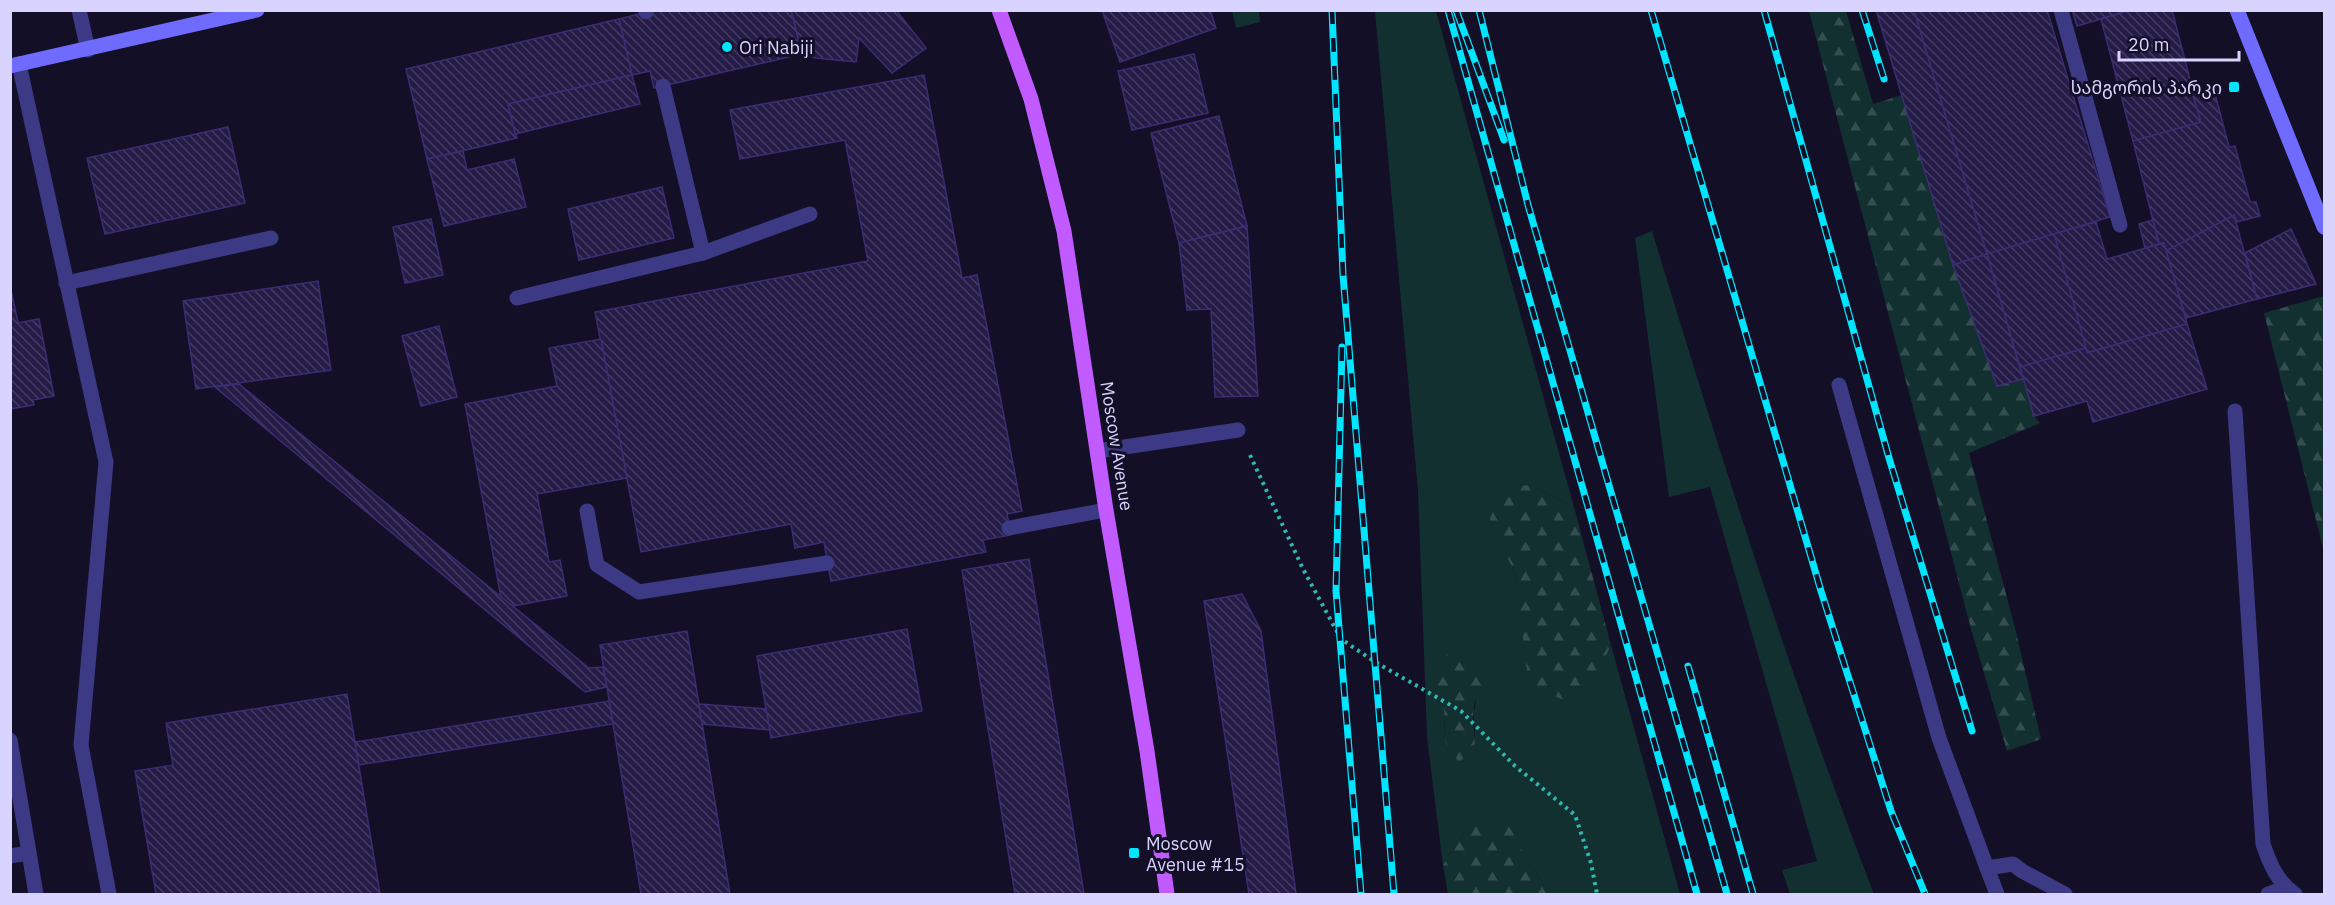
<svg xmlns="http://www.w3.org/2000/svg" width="2335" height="905" viewBox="0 0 2335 905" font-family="'IBM Plex Sans','Noto Sans Georgian',sans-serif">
	<defs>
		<pattern id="forest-firs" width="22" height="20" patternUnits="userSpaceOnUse" patternTransform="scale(1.5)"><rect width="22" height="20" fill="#12302f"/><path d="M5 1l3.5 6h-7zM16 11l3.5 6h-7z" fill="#344d4e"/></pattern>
		<pattern id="building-back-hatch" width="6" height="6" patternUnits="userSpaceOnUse" patternTransform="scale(1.5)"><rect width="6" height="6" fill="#241b47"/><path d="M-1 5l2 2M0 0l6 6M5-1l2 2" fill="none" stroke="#433b63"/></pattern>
	</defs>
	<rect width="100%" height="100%" fill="#130f26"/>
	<!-- grass -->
	<g fill="#12302f" fill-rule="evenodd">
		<path d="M 1232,11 L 1259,11 L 1260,22 L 1236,28 Z"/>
		<path d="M 1375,11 L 1436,11 L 1574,507 L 1531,485 L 1489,520 L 1515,573 L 1522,618 L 1599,669 L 1611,645 L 1680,894 L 1550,894 L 1528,862 L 1467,828 L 1443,865 L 1427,737 L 1418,491 ZM 1428,682 L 1477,694 L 1474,712 L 1475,744 L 1459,762 L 1445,741 L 1444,709 Z"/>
		<path d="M 1652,231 C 1720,454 1790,677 1874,894 L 1790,894 L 1782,870 L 1817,861 L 1710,487 L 1669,497 L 1635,238 Z"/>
	</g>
	<!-- forest -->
	<g fill="url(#forest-firs)">
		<path d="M 1809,11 L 1846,11 L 1873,104 L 1902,95 L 1997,386 L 2023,379 L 2034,416 L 2040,423 L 1969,453 L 2015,628 L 2041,739 L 2007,751 L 1971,629 Z"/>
		<path d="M 2324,296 L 2324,552 L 2264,313 Z"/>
		<path d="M 1531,485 L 1574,507 L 1611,645 L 1582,707 L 1539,690 L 1527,672 L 1515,573 L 1489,521 L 1503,487 Z"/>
		<path d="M 1448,654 L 1478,664 L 1483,687 C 1469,702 1474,725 1475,744 L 1459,763 L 1445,741 L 1444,709 L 1427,682 Z"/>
		<path d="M 1508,822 L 1528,862 L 1550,894 L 1448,894 L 1443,865 L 1467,828 Z"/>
	</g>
	<!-- building -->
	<g fill="url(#building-back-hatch)" stroke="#3b2d73" stroke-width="1.5">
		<path d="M 654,10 L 791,10 L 802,54 L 654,88 L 650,71 L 632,75 L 619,19 Z"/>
		<path d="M 791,10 L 896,10 L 926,48 L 892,73 L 859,38 L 856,62 L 816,58 L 802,54 Z"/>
		<path d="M 1102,10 L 1210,10 L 1216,28 L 1120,62 Z"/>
		<path d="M 1876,10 L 1914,10 L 1987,254 L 1953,265 Z"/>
		<path d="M 1914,10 L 2047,10 L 2110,217 L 1987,254 Z"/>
		<path d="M 2072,10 L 2131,10 L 2077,26 Z"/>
		<path d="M 2131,10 L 2172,10 L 2201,122 L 2133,141 L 2101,19 Z"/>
		<path d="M 619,19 L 632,75 L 508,104 L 517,138 L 427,159 L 406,69 Z"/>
		<path d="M 1194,54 L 1208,113 L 1132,130 L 1118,71 Z"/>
		<path d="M 632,75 L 640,104 L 515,134 L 508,104 Z"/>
		<path d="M 924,75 L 962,278 L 977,275 L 1022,511 L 1007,514 L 1011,535 L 983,540 L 986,552 L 831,581 L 824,542 L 795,548 L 791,524 L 641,552 L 595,312 L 868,261 L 845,140 L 740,159 L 730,110 Z"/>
		<path d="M 2213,86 L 2229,147 L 2235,146 L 2250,202 L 2256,202 L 2260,216 L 2236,222 L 2234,215 L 2166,251 L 2164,243 L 2159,244 L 2133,141 L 2201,122 L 2192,92 Z"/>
		<path d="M 1219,116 L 1247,226 L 1179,243 L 1151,133 Z"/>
		<path d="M 228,127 L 245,203 L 105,234 L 87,158 Z"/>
		<path d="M 463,151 L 467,170 L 514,159 L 526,207 L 444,226 L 427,159 Z"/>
		<path d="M 662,187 L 674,238 L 579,260 L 568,209 Z"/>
		<path d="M 2234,215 L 2257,299 L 2186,318 L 2166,251 Z"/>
		<path d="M 431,219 L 443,275 L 405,283 L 393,227 Z"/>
		<path d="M 2153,220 L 2159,244 L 2145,248 L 2139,224 Z"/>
		<path d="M 2096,222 L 2107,259 L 2164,243 L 2187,324 L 2087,353 L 2054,234 Z"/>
		<path d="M 1247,226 L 1258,396 L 1215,397 L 1211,309 L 1187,310 L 1179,243 Z"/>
		<path d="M 2291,229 L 2316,284 L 2257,299 L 2245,253 Z"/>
		<path d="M 2054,234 L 2086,348 L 2020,367 L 1987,254 Z"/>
		<path d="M 1987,254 L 2023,379 L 1997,386 L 1953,265 Z"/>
		<path d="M 318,281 L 331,370 L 196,389 L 183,301 Z"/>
		<path d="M 10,285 L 18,323 L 39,319 L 54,396 L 33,400 L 34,405 L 10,409 Z"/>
		<path d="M 2187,324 L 2207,389 L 2093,422 L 2087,401 L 2034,416 L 2020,367 L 2086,348 L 2087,353 Z"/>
		<path d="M 439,326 L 457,397 L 421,406 L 402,336 Z"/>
		<path d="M 601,339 L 627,478 L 537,494 L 549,562 L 560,560 L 567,596 L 503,608 L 465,404 L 557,386 L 549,348 Z"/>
		<path d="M 239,384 L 589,668 L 603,667 L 607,687 L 585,692 L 215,387 Z"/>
		<path d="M 1029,559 L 1084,894 L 1015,894 L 962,570 Z"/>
		<path d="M 1242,594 L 1261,631 L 1296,894 L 1249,894 L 1204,601 Z"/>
		<path d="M 907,629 L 922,711 L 771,738 L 757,656 Z"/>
		<path d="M 687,631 L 730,894 L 641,894 L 600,645 Z"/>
		<path d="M 347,694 L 380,894 L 156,894 L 135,771 L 173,765 L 166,723 Z"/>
		<path d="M 609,701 L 613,724 L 359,765 L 355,742 Z"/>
		<path d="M 699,704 L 766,709 L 770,730 L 702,724 Z"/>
	</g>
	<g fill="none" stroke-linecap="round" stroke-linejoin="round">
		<!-- path -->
		<path stroke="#2fb8b0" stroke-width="4" stroke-dasharray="3 4.5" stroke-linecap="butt" d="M 1250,455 L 1303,569 L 1341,639 L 1375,662 L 1461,711 L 1515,766 L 1575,815 L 1591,863 L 1597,894"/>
		<!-- lane -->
		<g stroke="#3d3a85" stroke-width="15">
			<path d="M 79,10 L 88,50"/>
			<path d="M 645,10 L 646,12"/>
			<path d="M 2061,10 L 2120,225"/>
			<path d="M 19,64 L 106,462 L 81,745 L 109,894"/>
			<path d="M 663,86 L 703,253"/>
			<path d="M 66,283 L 271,238"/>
			<path d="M 517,298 L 703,253 L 810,214"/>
			<path d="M 1839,385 L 1939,738 L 1987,868"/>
			<path d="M 2235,411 L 2263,844 C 2270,864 2277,882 2295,894"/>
			<path d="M 1098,451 L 1238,430"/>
			<path d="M 587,511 L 597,565 L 639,592 L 827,563"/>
			<path d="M 1009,528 L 1106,510"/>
			<path d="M 10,856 L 29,853"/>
			<path d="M 1997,894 L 1987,868 L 2013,864 L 2022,871 L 2065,894"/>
			<path d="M 2268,894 L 2285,888"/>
		</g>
		<!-- street -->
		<path stroke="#3d3a85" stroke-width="15" d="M 10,740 L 36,894"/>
		<!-- secondary -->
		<g stroke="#6f6bff" stroke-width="15">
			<path d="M 2237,10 L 2324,227"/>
			<path d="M 10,66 L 257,10"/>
		</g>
		<!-- primary -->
		<path stroke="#c25bff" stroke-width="15" d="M 999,10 L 1031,99 L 1064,231 L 1106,510 L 1147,751 L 1167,894"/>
		<defs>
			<g id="rail">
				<path d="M 1332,10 L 1343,275 L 1394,894"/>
				<path d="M 1448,10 L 1697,894"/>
				<path d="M 1456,10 L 1504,140"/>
				<path d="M 1479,10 L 1528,205 L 1727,894"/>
				<path d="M 1651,10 L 1821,591 L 1891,811 L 1925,894"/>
				<path d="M 1764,10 L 1889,458 L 1972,731"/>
				<path d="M 1862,10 L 1884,79"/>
				<path d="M 1342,347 L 1336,591 L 1361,894"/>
				<path d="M 1688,666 L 1753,894"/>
			</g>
		</defs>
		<!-- rail casing -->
		<use href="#rail" stroke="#00e5ff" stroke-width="7"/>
		<!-- rail -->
		<use href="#rail" stroke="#130f26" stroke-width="4.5" stroke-dasharray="14" stroke-linecap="butt"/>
	</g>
	<!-- markers -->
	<g fill="#00e5ff" stroke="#130f26" stroke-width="2">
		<circle cx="727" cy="47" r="6"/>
		<rect x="2228" y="81" width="12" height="12" rx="3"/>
		<rect x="1128" y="847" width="12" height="12" rx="3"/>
	</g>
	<g text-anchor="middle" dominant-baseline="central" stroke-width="6" stroke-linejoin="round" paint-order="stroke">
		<!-- poi labels -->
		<g font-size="18" fill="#d9d4ff" stroke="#130f26" text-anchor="start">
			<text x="739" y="47">Ori Nabiji</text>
			<text x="2222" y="87" text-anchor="end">სამგორის პარკი</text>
			<text x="1146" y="843">Moscow<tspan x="1146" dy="21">Avenue #15</tspan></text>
		</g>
		<!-- street labels -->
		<g font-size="18" fill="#d9d4ff" stroke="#130f26">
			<text transform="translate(1117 446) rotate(81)">Moscow Avenue</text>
		</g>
	</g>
	<!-- border -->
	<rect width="2335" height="905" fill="none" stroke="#d9d4ff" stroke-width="24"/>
	<!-- scale -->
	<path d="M2119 51v9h120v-9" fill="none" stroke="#d9d4ff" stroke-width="3"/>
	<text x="2128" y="51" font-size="18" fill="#d9d4ff" stroke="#130f26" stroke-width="4.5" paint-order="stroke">20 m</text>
</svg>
